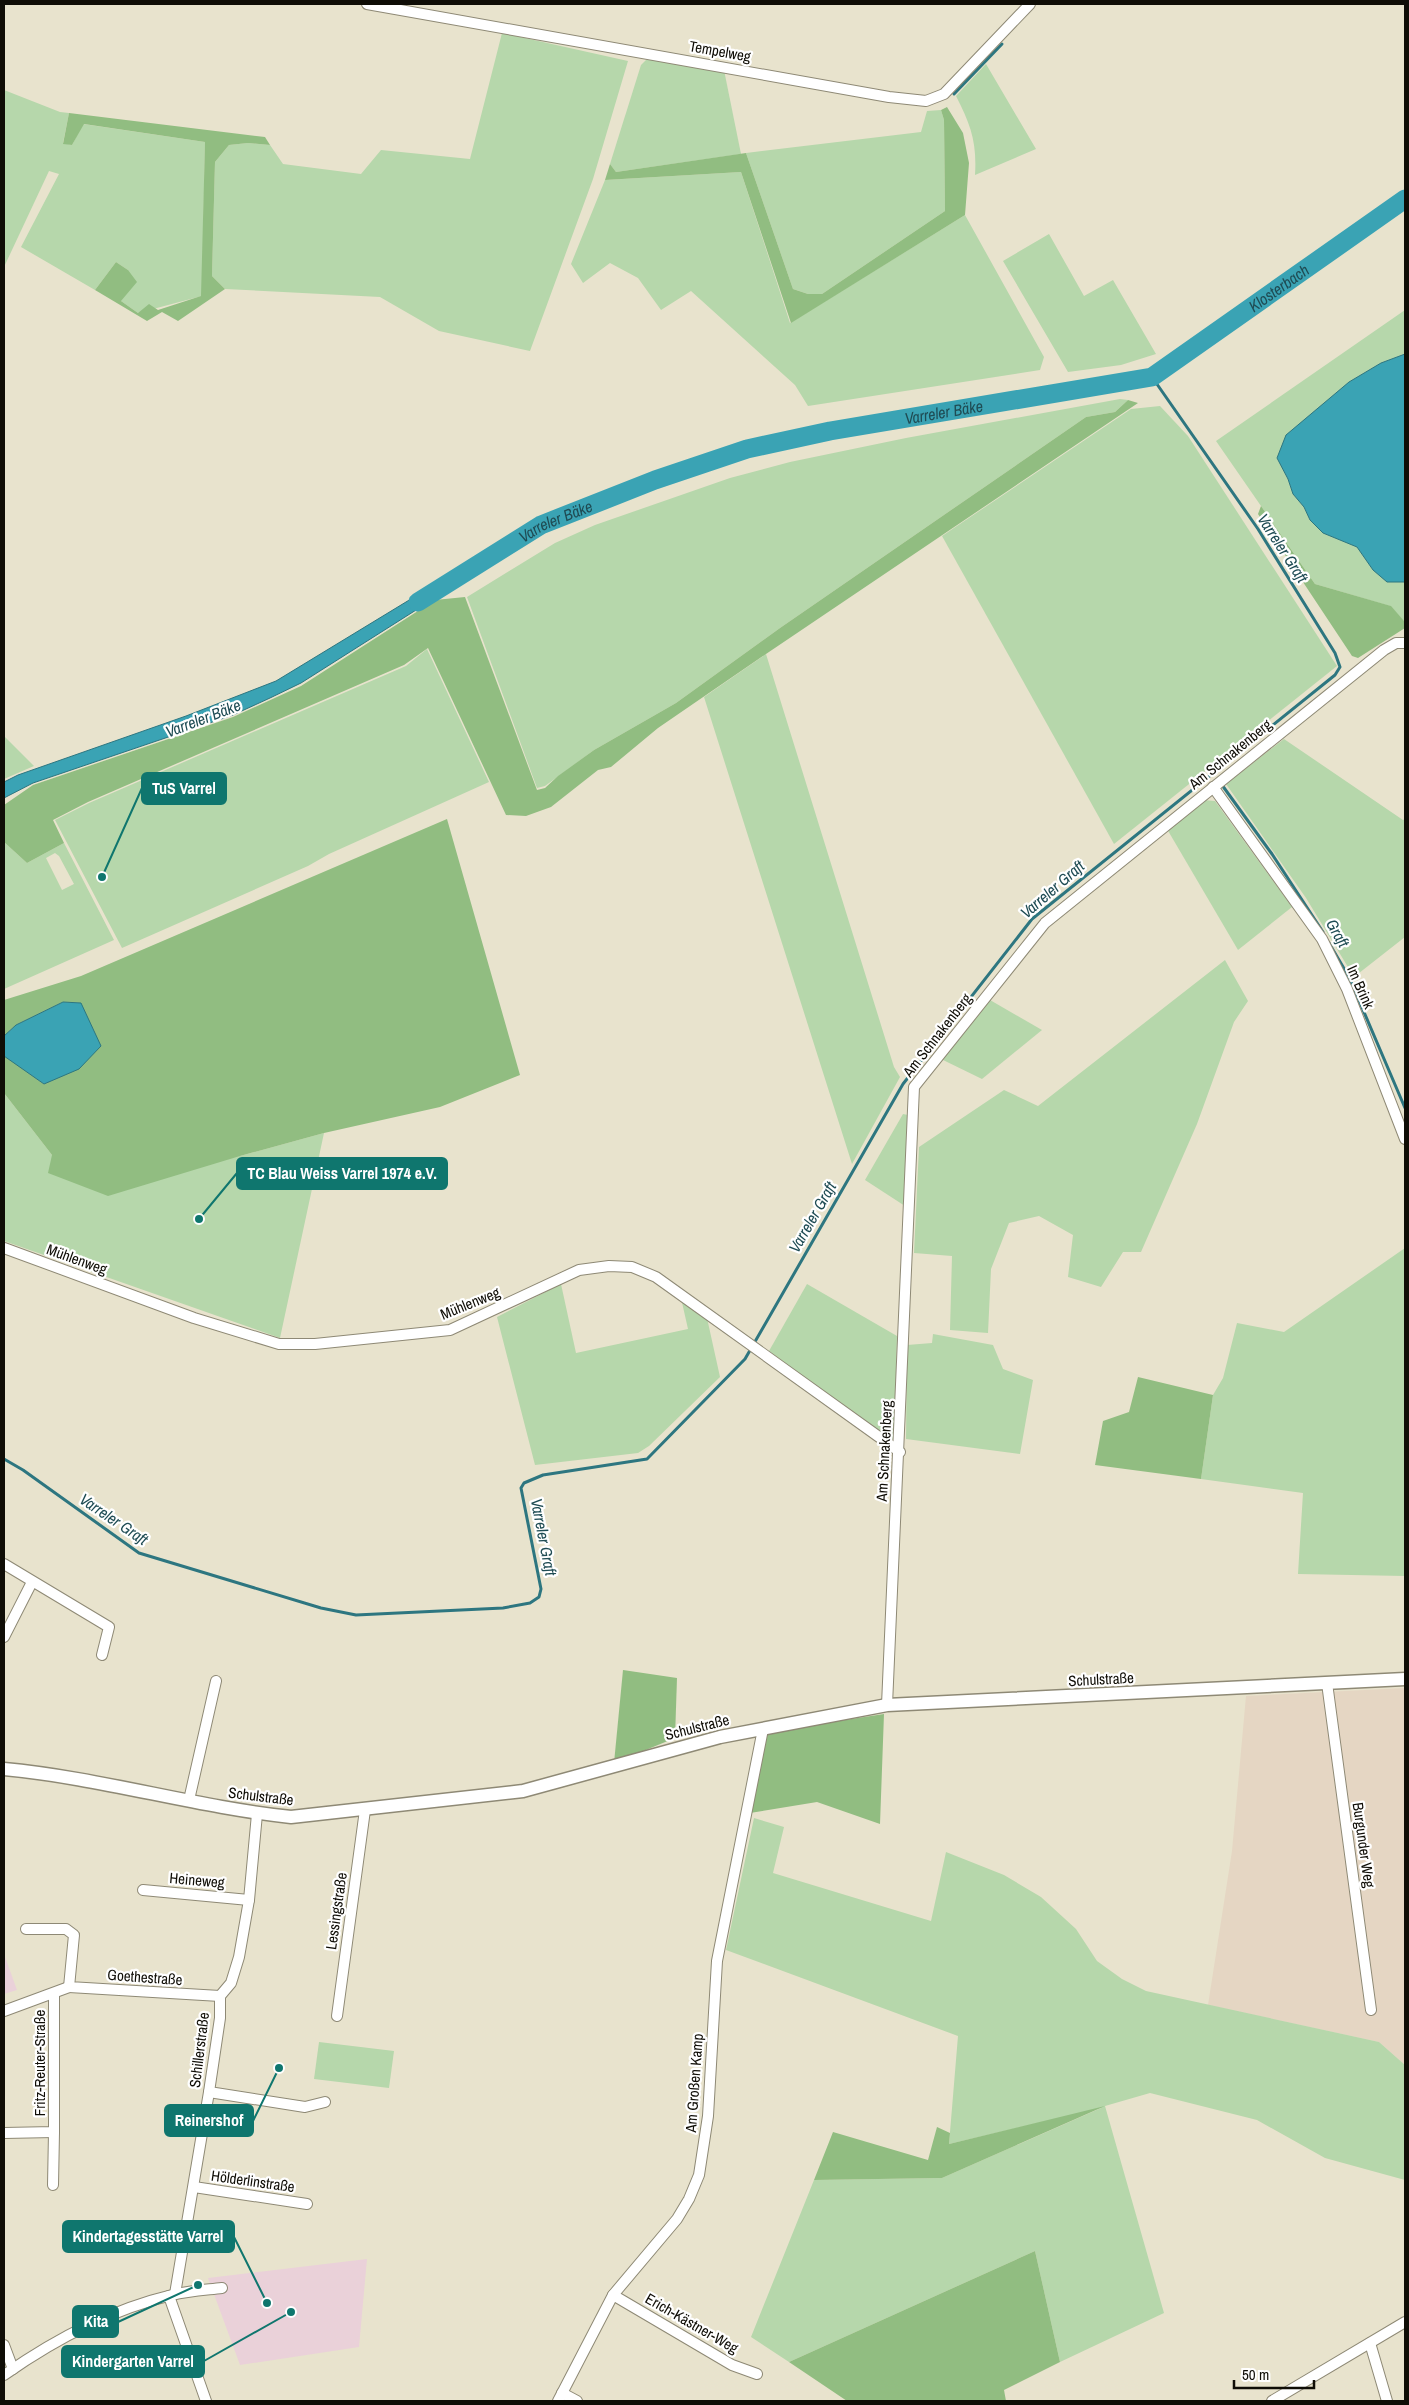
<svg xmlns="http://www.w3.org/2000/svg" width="1409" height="2405" viewBox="0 0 1409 2405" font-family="'Archivo Narrow',sans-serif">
	<rect width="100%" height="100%" fill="#e8e3cd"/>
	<!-- commercial -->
	<path fill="#e5d6c3" d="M 1405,1688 L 1405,2065 L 1379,2042 L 1208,2005 L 1232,1851 L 1246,1696 Z"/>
	<!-- education -->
	<g fill="#ead1d9">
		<path d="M 4,1954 L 17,1990 L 4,1994 Z"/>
		<path d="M 367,2259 L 359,2347 L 240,2365 L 208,2278 Z"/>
	</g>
	<!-- green -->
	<g fill="#b6d7ab" fill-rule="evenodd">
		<path d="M 502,33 L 628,61 L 593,179 L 530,351 L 439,331 L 380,297 L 225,289 L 212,276 L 215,162 L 229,145 L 248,143 L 270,145 L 283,164 L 361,174 L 381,150 L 470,159 Z"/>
		<path d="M 649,57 L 724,70 L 741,154 L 616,172 L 610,164 L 641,65 Z"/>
		<path d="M 986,64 L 1036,149 L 975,175 C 977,143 971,125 956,96 Z"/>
		<path d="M 4,90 L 60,112 L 69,113 L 63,143 L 72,145 L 83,124 L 205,142 L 202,296 L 138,313 L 121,301 L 128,270 L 116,262 L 95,290 L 21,247 L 59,174 L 49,171 L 4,267 Z"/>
		<path d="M 941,110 L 944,120 L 945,211 L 822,294 L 808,294 L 793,289 L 746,153 L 921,132 L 927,111 Z"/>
		<path d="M 741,172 L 790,323 L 965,215 L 1044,357 L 1040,370 L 808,406 L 795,385 L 691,291 L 661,310 L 638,278 L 610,263 L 583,283 L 571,264 L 605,180 Z"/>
		<path d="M 1049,234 L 1084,296 L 1113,280 L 1156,354 L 1121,365 L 1068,372 L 1003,261 Z"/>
		<path d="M 1405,310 L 1405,354 L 1381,363 L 1349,382 L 1277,458 L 1288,479 L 1293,494 L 1304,507 L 1310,520 L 1323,533 L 1357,547 L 1373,570 L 1387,581 L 1405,582 L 1405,622 L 1390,606 L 1315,584 L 1216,441 Z"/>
		<path d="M 1120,399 L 1128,400 L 1115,412 L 1086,417 L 780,628 L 676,703 L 594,750 L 545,786 L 537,788 L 467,597 L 555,543 L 595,525 L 730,478 L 790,462 L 906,438 Z"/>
		<path d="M 1160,406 L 1188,436 L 1337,666 L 1114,844 L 942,536 L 1131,409 Z"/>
		<path d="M 427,649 L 489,782 L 329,854 L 308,866 L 122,948 L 55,820 L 89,803 L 406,666 Z"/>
		<path d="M 766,654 L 894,1067 L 900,1077 L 852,1164 L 704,697 Z"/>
		<path d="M 4,736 L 34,766 L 4,779 Z"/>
		<path d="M 1284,739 L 1403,820 L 1405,819 L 1405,937 L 1354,977 L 1306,898 L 1226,784 Z"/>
		<path d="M 1203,800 L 1215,801 L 1292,907 L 1238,950 L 1167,829 Z"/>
		<path d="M 4,842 L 27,863 L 64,843 L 114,940 L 4,989 ZM 55,853 L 59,856 L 74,884 L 62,890 L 46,858 Z"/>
		<path d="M 1225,960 L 1248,1001 L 1234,1022 L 1197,1124 L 1141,1252 L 1123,1252 L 1101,1287 L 1068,1277 L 1073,1235 L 1039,1216 L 1009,1223 L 991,1269 L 988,1333 L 950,1330 L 952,1256 L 914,1253 L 919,1147 L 1004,1090 L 1038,1106 Z"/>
		<path d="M 990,1000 L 1042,1030 L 982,1079 L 941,1059 Z"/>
		<path d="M 4,1093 L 52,1155 L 240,1156 L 324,1133 L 280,1338 L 4,1241 Z"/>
		<path d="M 903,1114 L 908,1115 L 905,1206 L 865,1180 Z"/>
		<path d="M 1405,1248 L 1405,1576 L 1298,1574 L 1303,1493 L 1201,1479 L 1213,1395 L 1223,1378 L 1237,1323 L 1284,1332 Z"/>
		<path d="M 561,1284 L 576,1353 L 688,1329 L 681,1298 L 707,1318 L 720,1377 L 649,1446 L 638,1453 L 535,1465 L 497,1317 Z"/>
		<path d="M 807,1284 L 897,1336 L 894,1446 L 769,1351 Z"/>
		<path d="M 933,1334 L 993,1345 L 1003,1369 L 1033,1380 L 1020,1454 L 906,1439 L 907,1345 L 932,1343 Z"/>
		<path d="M 754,1818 L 784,1827 L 773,1873 L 931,1921 L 946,1852 L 1004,1875 L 1041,1897 L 1076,1929 L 1097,1961 L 1122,1979 L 1146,1991 L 1379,2042 L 1405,2065 L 1405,2180 L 1325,2158 L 1257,2120 L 1150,2093 L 1105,2106 L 1164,2313 L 1060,2362 L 1035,2251 L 789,2362 L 751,2337 L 814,2180 L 942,2178 L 1101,2108 L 949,2144 L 958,2036 L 726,1950 Z"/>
		<path d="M 319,2042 L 394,2051 L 389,2088 L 314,2079 Z"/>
	</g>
	<!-- forest -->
	<g fill="#91bd81">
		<path d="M 947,107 L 963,133 L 969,163 L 965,215 L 791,323 L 741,172 L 605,180 L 610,164 L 616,172 L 746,153 L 793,289 L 808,294 L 822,294 L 945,211 L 944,120 L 941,110 Z"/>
		<path d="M 69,113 L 265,137 L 270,145 L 248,143 L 229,145 L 215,162 L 212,276 L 225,289 L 178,321 L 162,312 L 147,321 L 95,290 L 116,262 L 128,270 L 137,282 L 121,301 L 138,313 L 149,304 L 158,310 L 201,296 L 205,142 L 84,124 L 72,145 L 63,144 Z"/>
		<path d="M 1128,400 L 1138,403 L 766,654 L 658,728 L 611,767 L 598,770 L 551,807 L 526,816 L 506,815 L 428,648 L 404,665 L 88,802 L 53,820 L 64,843 L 27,863 L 4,842 L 4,805 L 33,785 L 233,717 L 301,686 L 435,600 L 465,597 L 537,790 L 545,788 L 558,776 L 594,750 L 676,703 L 780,628 L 1086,417 L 1115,412 Z"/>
		<path d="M 1261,506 L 1315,584 L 1391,606 L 1405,622 L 1405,628 L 1358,658 L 1352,656 L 1258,514 Z"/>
		<path d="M 447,819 L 520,1075 L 440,1107 L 324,1133 L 240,1156 L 108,1196 L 48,1173 L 52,1155 L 4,1093 L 4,1055 L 44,1084 L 80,1003 L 63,1002 L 16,1025 L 4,1036 L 4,1000 L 81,976 Z"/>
		<path d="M 1138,1377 L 1213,1395 L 1201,1479 L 1095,1465 L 1103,1421 L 1129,1412 Z"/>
		<path d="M 623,1670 L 677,1678 L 675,1738 L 614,1763 Z"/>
		<path d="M 884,1714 L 880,1824 L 817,1802 L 750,1813 L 766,1732 Z"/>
		<path d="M 1105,2106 L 942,2178 L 814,2180 L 833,2132 L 928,2160 L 937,2127 L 950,2133 L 949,2144 Z"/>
		<path d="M 1035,2251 L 1060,2362 L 1004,2390 L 1006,2401 L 847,2401 L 789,2362 Z"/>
	</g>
	<!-- water -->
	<g fill="#3aa3b4" stroke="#2d7680">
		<path d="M 1405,354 L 1405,582 L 1387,582 L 1373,570 L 1357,547 L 1323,533 L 1310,520 L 1304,507 L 1293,494 L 1288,479 L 1277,458 L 1286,435 L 1349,382 L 1381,363 Z"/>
		<path d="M 429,588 L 439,589 L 435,598 L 301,683 L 270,698 L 233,715 L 33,783 L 4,798 L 4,782 L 18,775 L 186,716 L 276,681 Z"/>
		<path d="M 63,1002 L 81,1003 L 101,1046 L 79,1069 L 44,1084 L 4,1056 L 4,1036 L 16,1025 Z"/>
	</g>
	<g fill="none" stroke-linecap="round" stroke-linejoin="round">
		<!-- stream -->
		<g stroke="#2d7680" stroke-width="3">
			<path d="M 954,94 L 1002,44"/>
			<path d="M 1222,785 L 1272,854 L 1323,932"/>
			<path d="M 1329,943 L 1349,977 L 1405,1108"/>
			<path d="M 4,1459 L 23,1470 L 139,1553 L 321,1608 L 356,1615 L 503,1608 L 530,1603 L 539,1597 L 541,1589 L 521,1488 L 524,1483 L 543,1475 L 647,1459 L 745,1359 L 903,1084 L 1032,919 L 1335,675 L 1340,667 L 1335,653 L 1258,529 L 1152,377"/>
		</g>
		<!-- river -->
		<path stroke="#3aa3b4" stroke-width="19" id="s1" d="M 418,602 L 541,525 L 655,480 L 747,449 L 830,431 L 1152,377 L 1405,199"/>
		<defs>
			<g id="minor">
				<path d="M 367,4 L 889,97 L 926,101 L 944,94 L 1030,4"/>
				<path d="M 1213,787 L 1322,939 L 1347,989 L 1405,1139"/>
				<path d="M 4,1248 L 194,1318 L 279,1344 L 315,1344 L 450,1330 L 579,1270 L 609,1266 L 632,1267 L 656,1277 L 900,1452"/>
				<path d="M 4,1564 L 109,1627 L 102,1655"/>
				<path d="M 4,1637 L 32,1582"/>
				<path d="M 1327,1683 L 1371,2010"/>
				<path d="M 887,1705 L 914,1087 L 1045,923 L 1384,650 L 1396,643 L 1405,643"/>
				<path d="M 189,1800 L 216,1681"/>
				<path d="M 143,1890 L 249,1900"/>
				<path d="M 26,1929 L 66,1929 L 74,1935 L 69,1987 L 220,1996"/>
				<path d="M 4,2011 L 69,1987"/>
				<path d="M 337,2016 L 365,1810"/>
				<path d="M 209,2092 L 305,2107 L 325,2102"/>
				<path d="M 4,2133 L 54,2132 L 54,1994"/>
				<path d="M 53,2185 L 54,2132"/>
				<path d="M 194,2187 L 307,2204"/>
				<path d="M 175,2294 L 209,2092 L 220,2018 L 220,1996 L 231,1983 L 239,1957 L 249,1900 L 257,1814"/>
				<path d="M 613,2295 L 732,2365 L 757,2374"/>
				<path d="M 169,2296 L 206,2401"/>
				<path d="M 1370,2343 L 1387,2401"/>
				<path d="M 4,2345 L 13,2369"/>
				<path d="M 4,2375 C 54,2340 113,2309 172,2295 C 188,2291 205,2290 222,2288"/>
				<path d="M 562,2393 L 577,2401"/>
				<path d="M 558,2401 L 613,2295 L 677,2219 L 689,2199 L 699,2175 L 708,2116 L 717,1961 L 763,1729"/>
				<path d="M 1272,2401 L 1405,2322"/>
			</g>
			<path id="tertiary" d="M 4,1769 C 101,1778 195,1807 291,1817 L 523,1791 L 720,1737 L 887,1705 L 1405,1679"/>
		</defs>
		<!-- minor casing -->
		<use href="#minor" stroke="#8e8975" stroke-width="12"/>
		<!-- tertiary casing -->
		<use href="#tertiary" stroke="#8e8975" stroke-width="15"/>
		<!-- minor -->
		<use href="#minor" stroke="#fff" stroke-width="10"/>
		<!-- tertiary -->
		<use href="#tertiary" stroke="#fff" stroke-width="12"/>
	</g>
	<g text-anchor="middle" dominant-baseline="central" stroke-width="4.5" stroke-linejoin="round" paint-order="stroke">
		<!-- street labels -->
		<g font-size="15" fill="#0f0d06" stroke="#fff">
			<text transform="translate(720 51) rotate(10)">Tempelweg</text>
			<text transform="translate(1230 754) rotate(-39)">Am Schnakenberg</text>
			<text transform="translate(1361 987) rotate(66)">Im Brink</text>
			<text transform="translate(937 1035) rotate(-52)">Am Schnakenberg</text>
			<text transform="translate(77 1259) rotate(20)">Mühlenweg</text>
			<text transform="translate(470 1303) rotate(-22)">Mühlenweg</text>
			<text transform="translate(884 1451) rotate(-87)">Am Schnakenberg</text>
			<text transform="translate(1101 1679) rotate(-3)">Schulstraße</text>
			<text transform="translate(697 1727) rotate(-14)">Schulstraße</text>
			<text transform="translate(261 1796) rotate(7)">Schulstraße</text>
			<text transform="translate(1364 1845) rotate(82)">Burgunder Weg</text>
			<text transform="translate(197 1880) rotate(5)">Heineweg</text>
			<text transform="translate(336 1911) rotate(-82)">Lessingstraße</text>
			<text transform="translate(145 1977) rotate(4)">Goethestraße</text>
			<text transform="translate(199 2050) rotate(-83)">Schillerstraße</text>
			<text transform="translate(39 2063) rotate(-90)">Fritz-Reuter-Straße</text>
			<text transform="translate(694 2083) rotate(-86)">Am Großen Kamp</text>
			<text transform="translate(253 2181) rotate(8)">Hölderlinstraße</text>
			<text transform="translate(692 2323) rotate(30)">Erich-Kästner-Weg</text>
		</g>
		<!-- water labels -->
		<g font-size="16" font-style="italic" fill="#1f4c54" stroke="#fff">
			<text stroke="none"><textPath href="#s1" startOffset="931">Klosterbach</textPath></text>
			<text stroke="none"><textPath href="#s1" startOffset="565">Varreler Bäke</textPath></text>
			<text stroke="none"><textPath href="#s1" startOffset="160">Varreler Bäke</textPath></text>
			<text transform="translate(1283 548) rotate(57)">Varreler Graft</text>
			<text transform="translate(203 718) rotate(-21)">Varreler Bäke</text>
			<text transform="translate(1052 889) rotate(-41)">Varreler Graft</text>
			<text transform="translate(1338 933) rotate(60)">Graft</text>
			<text transform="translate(812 1217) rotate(-60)">Varreler Graft</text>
			<text transform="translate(114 1519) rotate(34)">Varreler Graft</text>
			<text transform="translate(544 1537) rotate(79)">Varreler Graft</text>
		</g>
	</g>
	<!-- callouts -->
	<path fill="none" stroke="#0f766e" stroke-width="2" d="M102 877L142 788M199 1219L237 1173M279 2068L253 2121M267 2303L234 2237M198 2285L118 2322M291 2312L204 2361"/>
	<g fill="#0f766e" stroke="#fff" stroke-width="2">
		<circle cx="102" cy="877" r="5"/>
		<circle cx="199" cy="1219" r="5"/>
		<circle cx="279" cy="2068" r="5"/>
		<circle cx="267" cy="2303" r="5"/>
		<circle cx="198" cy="2285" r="5"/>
		<circle cx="291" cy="2312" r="5"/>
	</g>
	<g fill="#0f766e" stroke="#0f766e" stroke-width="2">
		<rect x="142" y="773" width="84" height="31" rx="5"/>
		<rect x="237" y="1158" width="210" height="31" rx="5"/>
		<rect x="165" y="2105" width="88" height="31" rx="5"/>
		<rect x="63" y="2221" width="171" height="31" rx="5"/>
		<rect x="73" y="2306" width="45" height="31" rx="5"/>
		<rect x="62" y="2346" width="142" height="31" rx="5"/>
	</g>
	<g font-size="16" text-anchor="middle" font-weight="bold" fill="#fff">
		<text x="184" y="794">TuS Varrel</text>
		<text x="342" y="1179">TC Blau Weiss Varrel 1974 e.V.</text>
		<text x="209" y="2126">Reinershof</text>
		<text x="148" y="2242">Kindertagesstätte Varrel</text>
		<text x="96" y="2327">Kita</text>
		<text x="133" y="2367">Kindergarten Varrel</text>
	</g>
	<!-- border -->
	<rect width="1409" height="2405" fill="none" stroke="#0f0d06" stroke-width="10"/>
	<!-- scale -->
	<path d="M1234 2380v8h80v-8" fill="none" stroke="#0f0d06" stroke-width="2.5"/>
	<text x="1242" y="2380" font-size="15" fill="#0f0d06" stroke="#ffffff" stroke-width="4" paint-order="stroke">50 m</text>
</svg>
